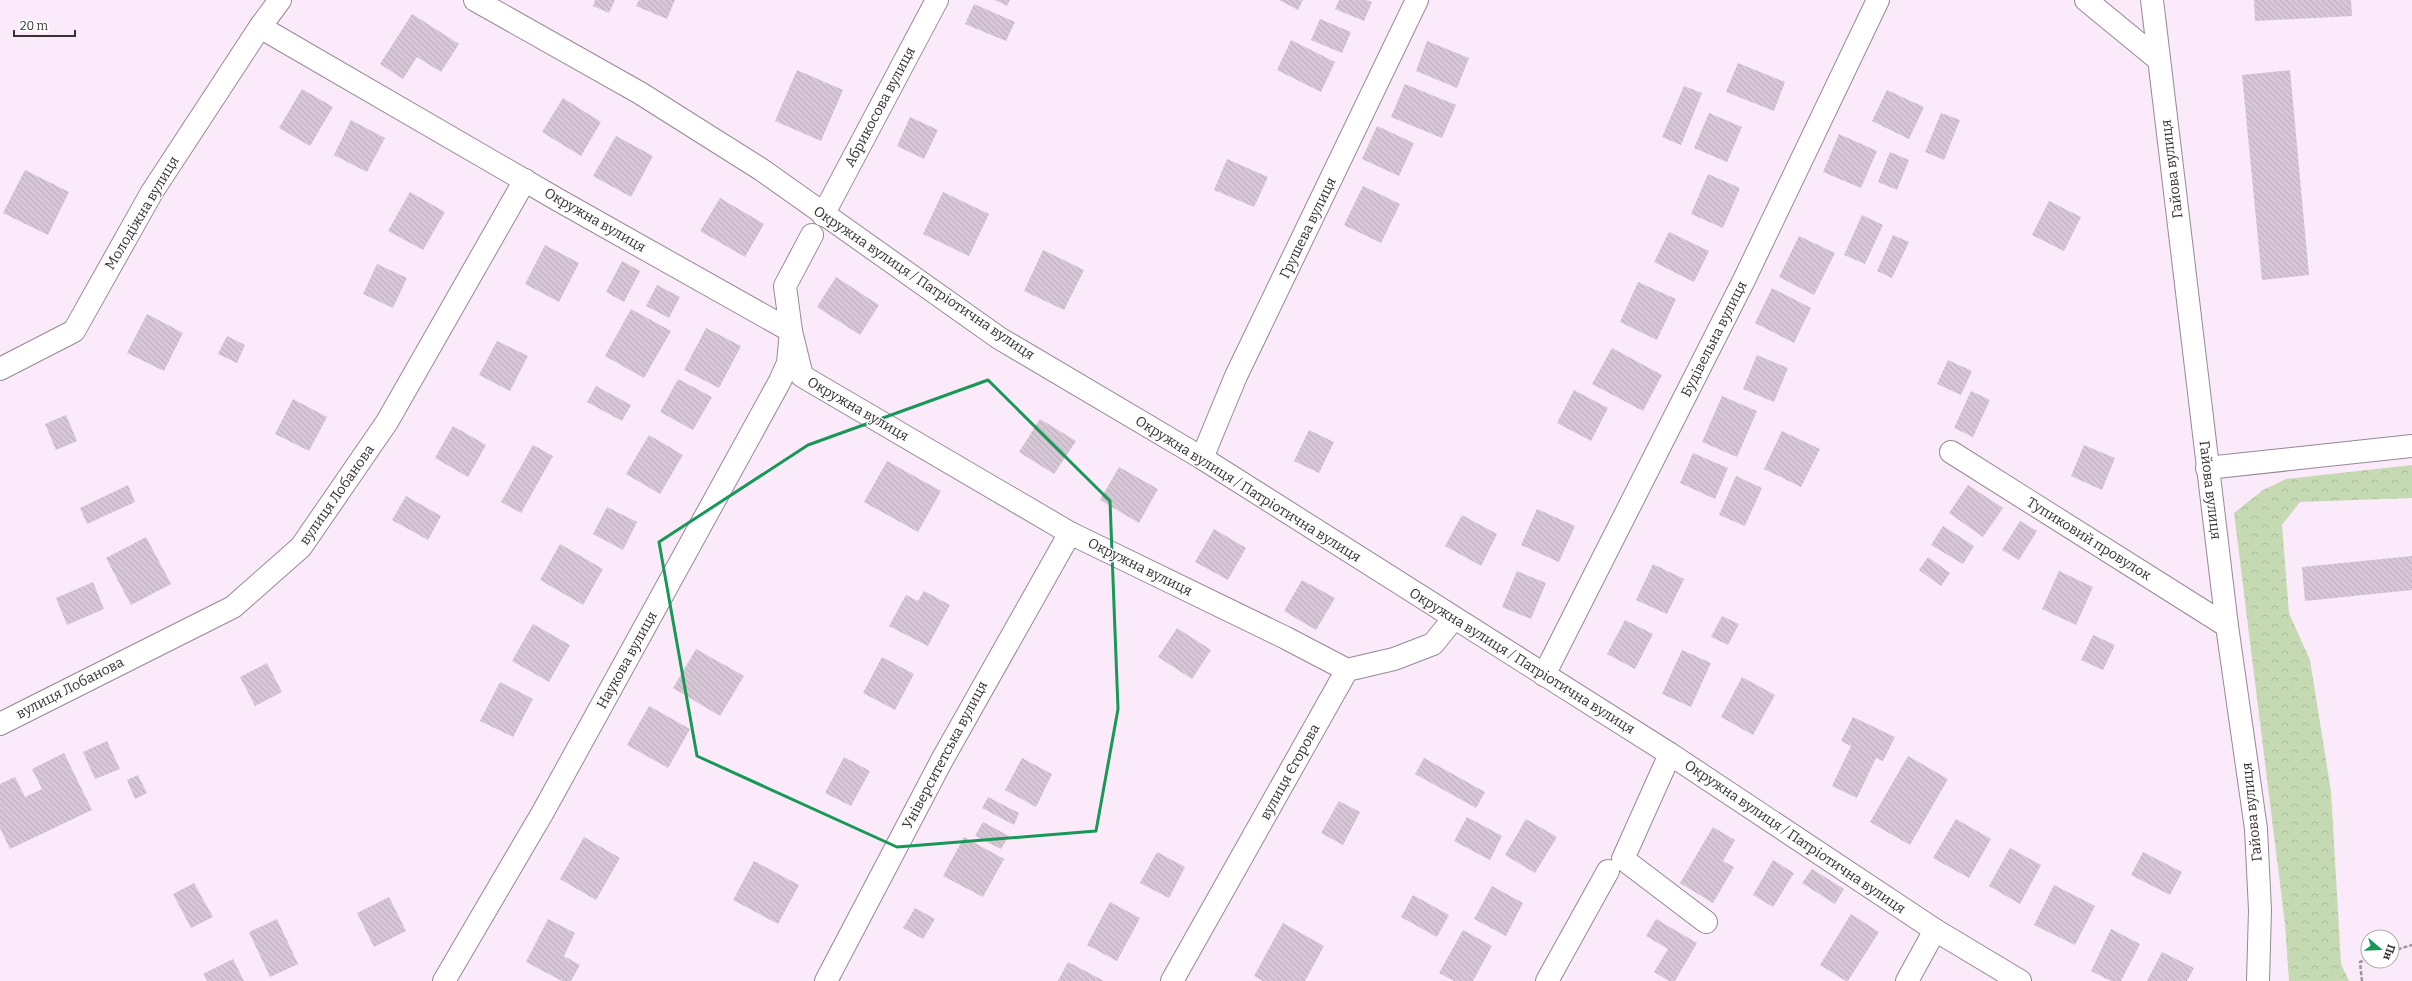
<svg xmlns="http://www.w3.org/2000/svg" width="2412" height="981" viewBox="0 0 2412 981" font-family="Bitter,serif">
	<defs>
		<pattern id="forest-crowns" width="20" height="18" patternUnits="userSpaceOnUse"><rect width="20" height="18" fill="#c5dab3"/><path d="M2 6a3 3 0 1 1 6 0M12 15a3 3 0 1 1 6 0" fill="none" stroke="#aabc9b"/></pattern>
		<pattern id="building-back-hatch" width="6" height="6" patternUnits="userSpaceOnUse"><rect width="6" height="6" fill="#d7c7d6"/><path d="M-1 5l2 2M0 0l6 6M5-1l2 2" fill="none" stroke="#b9abb8"/></pattern>
	</defs>
	<rect width="100%" height="100%" fill="#fbebfa"/>
	<!-- forest -->
	<path fill="url(#forest-crowns)" d="M 2412,465 L 2412,498 L 2300,502 L 2282,525 L 2289,613 L 2310,660 L 2331,791 L 2341,964 L 2349,981 L 2289,981 L 2285,924 L 2234,513 L 2263,490 L 2286,479 Z"/>
	<!-- building -->
	<g fill="url(#building-back-hatch)">
		<path d="M 595,0 L 615,0 L 609,13 L 593,6 Z"/>
		<path d="M 639,0 L 675,0 L 667,19 L 636,6 Z"/>
		<path d="M 995,0 L 1010,0 L 1007,6 Z"/>
		<path d="M 1279,0 L 1303,0 L 1298,10 Z"/>
		<path d="M 1339,0 L 1366,0 L 1372,2 L 1364,21 L 1335,9 Z"/>
		<path d="M 2254,0 L 2351,0 L 2352,16 L 2255,21 Z"/>
		<path d="M 974,4 L 1015,22 L 1006,41 L 965,24 Z"/>
		<path d="M 412,14 L 459,44 L 441,72 L 417,57 L 403,79 L 380,64 Z"/>
		<path d="M 1320,19 L 1351,32 L 1342,53 L 1311,40 Z"/>
		<path d="M 1291,40 L 1335,62 L 1321,92 L 1277,70 Z"/>
		<path d="M 1427,41 L 1469,58 L 1457,88 L 1416,71 Z"/>
		<path d="M 1738,63 L 1785,82 L 1774,111 L 1726,92 Z"/>
		<path d="M 797,70 L 843,90 L 821,141 L 775,121 Z"/>
		<path d="M 2290,70 L 2309,275 L 2262,280 L 2242,75 Z"/>
		<path d="M 1405,84 L 1456,105 L 1442,138 L 1391,117 Z"/>
		<path d="M 1684,86 L 1702,93 L 1681,145 L 1662,137 Z"/>
		<path d="M 302,89 L 333,107 L 310,146 L 279,128 Z"/>
		<path d="M 1887,90 L 1924,107 L 1909,139 L 1872,121 Z"/>
		<path d="M 563,98 L 601,122 L 581,156 L 542,132 Z"/>
		<path d="M 1709,113 L 1742,127 L 1727,162 L 1694,148 Z"/>
		<path d="M 1941,113 L 1960,120 L 1944,160 L 1925,152 Z"/>
		<path d="M 910,117 L 938,130 L 924,159 L 897,146 Z"/>
		<path d="M 351,120 L 385,138 L 367,172 L 334,155 Z"/>
		<path d="M 1377,126 L 1414,143 L 1399,176 L 1362,159 Z"/>
		<path d="M 1839,134 L 1877,151 L 1861,188 L 1823,172 Z"/>
		<path d="M 616,136 L 653,156 L 631,197 L 593,176 Z"/>
		<path d="M 1890,152 L 1909,160 L 1897,190 L 1878,182 Z"/>
		<path d="M 1227,159 L 1268,177 L 1254,207 L 1214,190 Z"/>
		<path d="M 25,170 L 69,192 L 48,235 L 3,213 Z"/>
		<path d="M 1708,174 L 1740,188 L 1723,228 L 1691,214 Z"/>
		<path d="M 1363,186 L 1400,204 L 1381,243 L 1344,225 Z"/>
		<path d="M 410,192 L 445,212 L 423,250 L 388,231 Z"/>
		<path d="M 943,192 L 989,214 L 969,256 L 923,234 Z"/>
		<path d="M 720,198 L 764,224 L 745,257 L 700,231 Z"/>
		<path d="M 2049,201 L 2081,217 L 2064,251 L 2032,235 Z"/>
		<path d="M 1862,215 L 1883,225 L 1865,264 L 1844,255 Z"/>
		<path d="M 1669,232 L 1709,251 L 1694,282 L 1654,262 Z"/>
		<path d="M 1893,235 L 1909,242 L 1892,278 L 1877,271 Z"/>
		<path d="M 1799,236 L 1835,253 L 1814,295 L 1779,277 Z"/>
		<path d="M 545,245 L 579,263 L 559,302 L 525,284 Z"/>
		<path d="M 1043,250 L 1084,270 L 1064,310 L 1024,291 Z"/>
		<path d="M 622,261 L 640,271 L 624,302 L 606,292 Z"/>
		<path d="M 377,264 L 407,278 L 393,308 L 363,294 Z"/>
		<path d="M 836,277 L 879,305 L 860,335 L 817,307 Z"/>
		<path d="M 1638,282 L 1676,299 L 1657,340 L 1620,322 Z"/>
		<path d="M 657,285 L 680,297 L 669,318 L 646,306 Z"/>
		<path d="M 1772,288 L 1811,308 L 1794,343 L 1755,323 Z"/>
		<path d="M 631,309 L 671,331 L 644,378 L 605,356 Z"/>
		<path d="M 147,314 L 183,333 L 164,371 L 127,353 Z"/>
		<path d="M 706,328 L 741,346 L 719,388 L 684,370 Z"/>
		<path d="M 227,336 L 245,345 L 237,363 L 218,354 Z"/>
		<path d="M 497,341 L 528,356 L 510,391 L 479,375 Z"/>
		<path d="M 1612,348 L 1662,375 L 1643,411 L 1592,384 Z"/>
		<path d="M 1757,355 L 1788,368 L 1774,402 L 1743,389 Z"/>
		<path d="M 1948,360 L 1972,371 L 1961,395 L 1937,384 Z"/>
		<path d="M 678,379 L 712,397 L 693,430 L 660,412 Z"/>
		<path d="M 596,386 L 631,405 L 622,421 L 587,402 Z"/>
		<path d="M 1574,390 L 1608,408 L 1591,441 L 1557,423 Z"/>
		<path d="M 1971,391 L 1990,400 L 1973,437 L 1954,428 Z"/>
		<path d="M 1722,396 L 1757,411 L 1737,457 L 1702,442 Z"/>
		<path d="M 293,399 L 327,417 L 309,451 L 275,434 Z"/>
		<path d="M 66,415 L 77,441 L 56,450 L 45,424 Z"/>
		<path d="M 1040,419 L 1076,441 L 1054,474 L 1019,452 Z"/>
		<path d="M 453,426 L 486,445 L 468,477 L 435,458 Z"/>
		<path d="M 1309,430 L 1334,442 L 1319,473 L 1294,461 Z"/>
		<path d="M 1782,431 L 1820,449 L 1801,487 L 1764,469 Z"/>
		<path d="M 649,435 L 683,455 L 660,494 L 626,474 Z"/>
		<path d="M 533,445 L 553,456 L 521,513 L 501,502 Z"/>
		<path d="M 2084,445 L 2115,458 L 2102,490 L 2071,476 Z"/>
		<path d="M 1693,453 L 1728,468 L 1715,499 L 1680,483 Z"/>
		<path d="M 887,461 L 941,491 L 918,532 L 864,502 Z"/>
		<path d="M 1119,467 L 1158,489 L 1139,523 L 1100,500 Z"/>
		<path d="M 1736,476 L 1762,488 L 1745,526 L 1719,515 Z"/>
		<path d="M 128,485 L 135,502 L 87,524 L 80,508 Z"/>
		<path d="M 1968,485 L 2003,508 L 1983,537 L 1949,513 Z"/>
		<path d="M 406,496 L 441,516 L 428,540 L 392,520 Z"/>
		<path d="M 607,507 L 637,522 L 623,550 L 593,534 Z"/>
		<path d="M 1537,509 L 1575,526 L 1559,562 L 1521,545 Z"/>
		<path d="M 1462,515 L 1497,534 L 1481,566 L 1445,546 Z"/>
		<path d="M 2020,521 L 2037,531 L 2019,560 L 2002,550 Z"/>
		<path d="M 1943,526 L 1974,546 L 1963,564 L 1931,545 Z"/>
		<path d="M 1214,529 L 1246,548 L 1228,580 L 1195,562 Z"/>
		<path d="M 146,537 L 171,584 L 131,605 L 106,558 Z"/>
		<path d="M 560,544 L 603,569 L 583,605 L 540,580 Z"/>
		<path d="M 2412,556 L 2412,590 L 2305,601 L 2302,567 Z"/>
		<path d="M 1928,557 L 1950,573 L 1941,586 L 1919,570 Z"/>
		<path d="M 1653,564 L 1684,579 L 1667,614 L 1636,600 Z"/>
		<path d="M 1517,571 L 1546,583 L 1531,619 L 1502,607 Z"/>
		<path d="M 2059,571 L 2093,587 L 2076,625 L 2042,609 Z"/>
		<path d="M 1302,580 L 1335,598 L 1316,630 L 1284,611 Z"/>
		<path d="M 93,582 L 104,609 L 67,625 L 56,598 Z"/>
		<path d="M 924,591 L 950,605 L 928,646 L 889,626 L 906,595 L 918,601 Z"/>
		<path d="M 1722,616 L 1739,624 L 1728,645 L 1711,637 Z"/>
		<path d="M 1625,620 L 1653,634 L 1635,669 L 1607,654 Z"/>
		<path d="M 533,624 L 570,645 L 549,682 L 512,661 Z"/>
		<path d="M 1177,628 L 1211,650 L 1192,679 L 1158,657 Z"/>
		<path d="M 2093,635 L 2115,645 L 2103,670 L 2081,660 Z"/>
		<path d="M 696,649 L 744,676 L 720,716 L 673,688 Z"/>
		<path d="M 1682,650 L 1711,663 L 1691,707 L 1662,694 Z"/>
		<path d="M 882,657 L 914,674 L 895,710 L 863,693 Z"/>
		<path d="M 267,663 L 282,692 L 255,706 L 240,677 Z"/>
		<path d="M 1742,677 L 1775,695 L 1753,735 L 1721,717 Z"/>
		<path d="M 500,682 L 533,699 L 513,737 L 480,721 Z"/>
		<path d="M 649,706 L 690,729 L 668,768 L 627,745 Z"/>
		<path d="M 1853,717 L 1895,737 L 1883,761 L 1876,758 L 1857,798 L 1832,786 L 1851,746 L 1841,741 Z"/>
		<path d="M 107,741 L 120,769 L 95,779 L 83,752 Z"/>
		<path d="M 64,753 L 92,810 L 10,849 L 0,828 L 0,784 L 15,777 L 25,797 L 42,789 L 32,769 Z"/>
		<path d="M 1908,756 L 1948,779 L 1910,845 L 1870,822 Z"/>
		<path d="M 844,757 L 870,771 L 851,806 L 825,793 Z"/>
		<path d="M 1022,758 L 1052,774 L 1036,807 L 1005,790 Z"/>
		<path d="M 1424,758 L 1485,792 L 1476,808 L 1415,774 Z"/>
		<path d="M 138,775 L 147,793 L 135,799 L 127,780 Z"/>
		<path d="M 988,797 L 1019,813 L 1014,825 L 982,808 Z"/>
		<path d="M 1339,801 L 1360,812 L 1343,845 L 1321,833 Z"/>
		<path d="M 1467,817 L 1502,836 L 1490,860 L 1454,841 Z"/>
		<path d="M 1526,819 L 1557,837 L 1535,873 L 1505,855 Z"/>
		<path d="M 1956,819 L 1991,839 L 1969,878 L 1933,858 Z"/>
		<path d="M 983,822 L 1009,836 L 1001,849 L 975,836 Z"/>
		<path d="M 1713,827 L 1735,840 L 1723,861 L 1734,867 L 1713,903 L 1680,883 Z"/>
		<path d="M 584,837 L 620,858 L 596,900 L 560,879 Z"/>
		<path d="M 964,837 L 1004,859 L 983,897 L 943,876 Z"/>
		<path d="M 2010,848 L 2041,865 L 2020,904 L 1989,886 Z"/>
		<path d="M 1157,852 L 1185,867 L 1169,898 L 1140,883 Z"/>
		<path d="M 2143,852 L 2182,872 L 2170,895 L 2131,875 Z"/>
		<path d="M 1773,860 L 1794,873 L 1773,907 L 1753,895 Z"/>
		<path d="M 754,861 L 799,885 L 778,924 L 733,900 Z"/>
		<path d="M 1812,869 L 1844,889 L 1835,904 L 1802,883 Z"/>
		<path d="M 194,883 L 213,917 L 191,928 L 173,894 Z"/>
		<path d="M 2054,885 L 2095,906 L 2075,945 L 2034,925 Z"/>
		<path d="M 1492,886 L 1523,903 L 1506,936 L 1474,919 Z"/>
		<path d="M 1413,895 L 1449,915 L 1437,937 L 1401,917 Z"/>
		<path d="M 389,897 L 406,931 L 374,947 L 357,913 Z"/>
		<path d="M 1110,902 L 1140,918 L 1117,961 L 1087,945 Z"/>
		<path d="M 915,908 L 935,919 L 923,939 L 903,928 Z"/>
		<path d="M 1851,914 L 1879,932 L 1848,981 L 1846,981 L 1820,965 Z"/>
		<path d="M 277,919 L 298,964 L 270,977 L 249,932 Z"/>
		<path d="M 548,919 L 575,933 L 564,956 L 580,965 L 571,981 L 562,981 L 526,962 Z"/>
		<path d="M 1656,919 L 1697,943 L 1675,981 L 1669,981 L 1654,972 L 1668,949 L 1646,936 Z"/>
		<path d="M 1283,923 L 1324,946 L 1305,981 L 1263,981 L 1254,976 Z"/>
		<path d="M 2111,929 L 2140,944 L 2121,981 L 2111,981 L 2091,971 Z"/>
		<path d="M 1463,930 L 1492,946 L 1473,981 L 1454,981 L 1439,973 Z"/>
		<path d="M 2162,952 L 2194,968 L 2187,981 L 2147,981 Z"/>
		<path d="M 233,959 L 244,981 L 207,981 L 203,974 Z"/>
		<path d="M 1068,962 L 1104,981 L 1058,981 Z"/>
	</g>
	<g fill="none" stroke-linecap="round" stroke-linejoin="round">
		<defs>
			<g id="minor">
				<path d="M 475,0 L 640,93 L 762,170 L 999,338 L 1202,458 L 1670,754 L 1935,930 L 2020,981"/>
				<path d="M 2086,0 L 2159,60"/>
				<path d="M 2152,0 L 2227,626 L 2256,829 L 2260,910 L 2258,981"/>
				<path d="M 260,27 L 560,201 L 791,331 L 802,376 L 1070,533 L 1286,638 L 1347,670"/>
				<path d="M 823,215 L 937,0"/>
				<path d="M 0,369 L 74,331 L 152,192 L 260,27 L 280,0"/>
				<path d="M 1951,452 L 2227,626"/>
				<path d="M 1202,458 L 1236,376 L 1417,0"/>
				<path d="M 2207,468 L 2412,446"/>
				<path d="M 1544,675 L 1744,280 L 1878,0"/>
				<path d="M 0,724 L 233,607 L 301,547 L 387,422 L 525,180"/>
				<path d="M 1670,754 L 1623,859 L 1706,922"/>
				<path d="M 444,981 L 543,812 L 780,381 L 788,363 L 791,331 L 785,286 L 812,235"/>
				<path d="M 826,981 L 942,760 L 1070,533"/>
				<path d="M 1172,981 L 1347,670 L 1394,659 L 1433,644 L 1454,618"/>
				<path d="M 1547,981 L 1608,871"/>
				<path d="M 1907,981 L 1935,930"/>
			</g>
		</defs>
		<!-- minor casing -->
		<use href="#minor" stroke="#968896" stroke-width="24"/>
		<!-- path -->
		<g stroke="#9e939d" stroke-width="2.5" stroke-dasharray="4 2" stroke-linecap="butt">
			<path d="M 2392,951 L 2412,945"/>
			<path d="M 2362,981 L 2360,962 L 2368,959"/>
		</g>
		<!-- minor -->
		<use href="#minor" stroke="#fff" stroke-width="22"/>
	</g>
	<!-- marked area -->
	<path fill="none" stroke="#189857" stroke-width="3" stroke-linejoin="round" d="M 988,380 L 1110,501 L 1118,709 L 1096,831 L 897,847 L 697,756 L 659,542 L 808,445 Z"/>
	<g text-anchor="middle" dominant-baseline="central" stroke-width="3" stroke-linejoin="round" paint-order="stroke">
		<!-- street labels -->
		<g font-size="14" fill="#373136" stroke="#fefefe">
			<text transform="translate(880 107) rotate(-62)">Абрикосова вулиця</text>
			<text transform="translate(2172 169) rotate(-97)">Гайова вулиця</text>
			<text transform="translate(142 213) rotate(-59)">Молодіжна вулиця</text>
			<text transform="translate(595 220) rotate(30)">Окружна вулиця</text>
			<text transform="translate(1308 228) rotate(-64)">Грушева вулиця</text>
			<text transform="translate(924 283) rotate(34)">Окружна вулиця / Патріотична вулиця</text>
			<text transform="translate(1714 339) rotate(-63)">Будівельна вулиця</text>
			<text transform="translate(858 409) rotate(30)">Окружна вулиця</text>
			<text transform="translate(1248 489) rotate(32)">Окружна вулиця / Патріотична вулиця</text>
			<text transform="translate(2210 490) rotate(83)">Гайова вулиця</text>
			<text transform="translate(337 495) rotate(-55)">вулиця Лобанова</text>
			<text transform="translate(2089 539) rotate(32)">Тупиковий провулок</text>
			<text transform="translate(1140 567) rotate(26)">Окружна вулиця</text>
			<text transform="translate(627 660) rotate(-61)">Наукова вулиця</text>
			<text transform="translate(1522 661) rotate(32)">Окружна вулиця / Патріотична вулиця</text>
			<text transform="translate(70 688) rotate(-27)">вулиця Лобанова</text>
			<text transform="translate(945 755) rotate(-62)">Університетська вулиця</text>
			<text transform="translate(1290 772) rotate(-61)">вулиця Єгорова</text>
			<text transform="translate(2252 812) rotate(-96)">Гайова вулиця</text>
			<text transform="translate(1795 837) rotate(34)">Окружна вулиця / Патріотична вулиця</text>
		</g>
	</g>
	<!-- north arrow -->
	<g transform="translate(2380 949) rotate(109)"><circle r="19" fill="#fefefe" stroke="#aeacae"/>
	<path d="M0-3L7 15L0 10L-7 15Z" fill="#189857"/>
	<text y="-6" font-size="11" font-weight="bold" text-anchor="middle" fill="#373136">Пн</text>
	</g>
	<!-- scale -->
	<path d="M14 30v6h61v-6" fill="none" stroke="#373136" stroke-width="2"/>
	<text x="20" y="30" font-size="12" fill="#373136" stroke="#fefefe" stroke-width="3" paint-order="stroke">20 m</text>
</svg>
